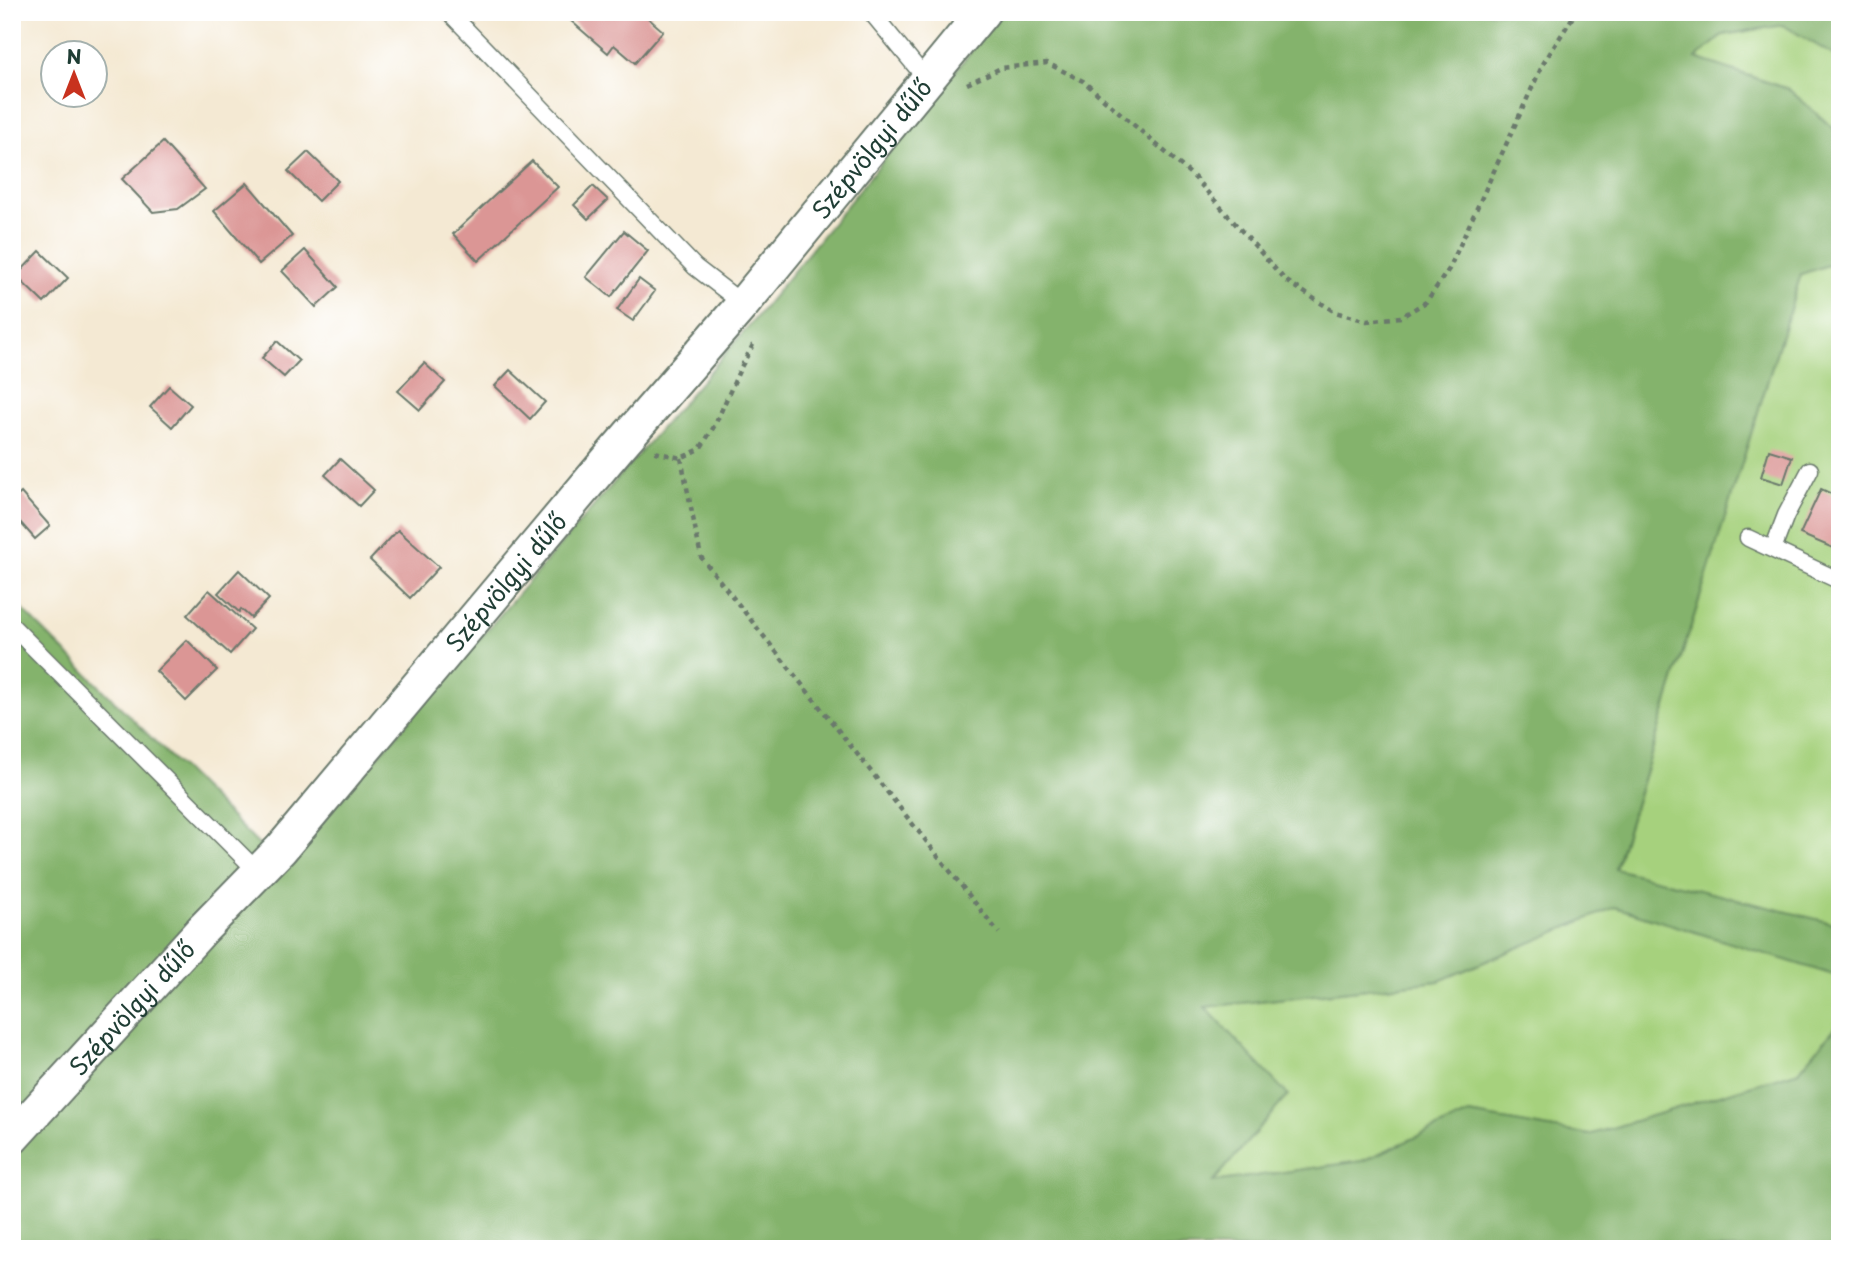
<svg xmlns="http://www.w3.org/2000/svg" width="1852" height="1261" viewBox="0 0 1852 1261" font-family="'Playpen Sans',sans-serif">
	<rect width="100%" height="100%" fill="#fff"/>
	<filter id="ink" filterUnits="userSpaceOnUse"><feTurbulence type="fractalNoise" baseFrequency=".0143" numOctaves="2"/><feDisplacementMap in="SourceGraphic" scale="14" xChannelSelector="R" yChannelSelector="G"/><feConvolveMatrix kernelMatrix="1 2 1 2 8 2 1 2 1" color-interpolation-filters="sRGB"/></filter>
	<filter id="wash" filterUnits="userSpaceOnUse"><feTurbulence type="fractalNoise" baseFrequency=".00686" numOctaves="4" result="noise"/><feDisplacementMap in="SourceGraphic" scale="28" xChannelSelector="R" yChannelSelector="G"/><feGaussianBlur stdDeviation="1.57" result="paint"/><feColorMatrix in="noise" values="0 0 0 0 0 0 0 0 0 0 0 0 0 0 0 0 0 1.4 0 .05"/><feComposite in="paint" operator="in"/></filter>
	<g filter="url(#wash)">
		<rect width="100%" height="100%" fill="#f4e9d3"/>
		<!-- green -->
		<g fill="#a6d17d" stroke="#628758" stroke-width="2">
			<path d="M 1783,25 L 1840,59 L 1840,134 L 1788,89 L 1695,59 L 1723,35 Z"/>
			<path d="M 1840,261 L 1840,925 L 1615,870 L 1801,274 Z"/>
			<path d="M 1615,907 L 1840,977 L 1840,1022 L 1799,1071 L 1589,1135 L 1469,1114 L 1362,1161 L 1212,1182 L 1205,1007 L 1439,981 Z"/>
		</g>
		<!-- forest -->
		<path fill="#84b36c" stroke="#527850" stroke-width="2" d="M 1003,12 L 1840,12 L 1840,59 L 1783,25 L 1723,35 L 1696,58 L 1788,89 L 1840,134 L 1840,261 L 1801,274 L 1615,869 L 1840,925 L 1840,977 L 1615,907 L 1439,981 L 1205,1007 L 1288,1095 L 1213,1182 L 1362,1161 L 1469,1114 L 1589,1135 L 1799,1071 L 1840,1022 L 1840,1249 L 12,1249 L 12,599 L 282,868 L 754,320 Z"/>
		<g id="blocks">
			<!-- building -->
			<g fill="#db9695">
				<path d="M 579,12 L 653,12 L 648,18 L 663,31 L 635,63 L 614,45 L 608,53 L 571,21 Z"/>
				<path d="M 163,142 L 205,189 L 178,209 L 153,212 L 122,179 Z"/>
				<path d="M 308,152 L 338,181 L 318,201 L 288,171 Z"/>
				<path d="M 532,161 L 558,187 L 478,261 L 453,234 Z"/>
				<path d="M 247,183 L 292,236 L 259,264 L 214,211 Z"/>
				<path d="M 593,186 L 608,200 L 588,219 L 574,205 Z"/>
				<path d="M 624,231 L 648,251 L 611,297 L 586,277 Z"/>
				<path d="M 305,250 L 338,287 L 316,307 L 282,271 Z"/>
				<path d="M 40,251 L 68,278 L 44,303 L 16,276 Z"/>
				<path d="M 639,279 L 655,291 L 633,321 L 617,310 Z"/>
				<path d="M 277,341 L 299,361 L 284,377 L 262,358 Z"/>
				<path d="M 424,363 L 445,382 L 420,410 L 398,391 Z"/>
				<path d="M 510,370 L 545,402 L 530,419 L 495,386 Z"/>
				<path d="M 169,386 L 191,405 L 172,427 L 150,407 Z"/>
				<path d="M 1769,450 L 1792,457 L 1783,484 L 1761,477 Z"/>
				<path d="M 340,459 L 374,490 L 359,506 L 325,475 Z"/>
				<path d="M 1821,489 L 1840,498 L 1840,551 L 1800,534 Z"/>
				<path d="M 21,493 L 50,526 L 35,539 L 12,513 L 12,501 Z"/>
				<path d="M 398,530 L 439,567 L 410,598 L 370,560 Z"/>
				<path d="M 239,570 L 269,599 L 251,618 L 241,609 L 239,612 L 218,593 Z"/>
				<path d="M 209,590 L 252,629 L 230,654 L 187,615 Z"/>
				<path d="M 187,640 L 217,670 L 186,701 L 156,671 Z"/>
			</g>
		</g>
	</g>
	<g filter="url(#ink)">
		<use href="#blocks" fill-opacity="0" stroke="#6a796c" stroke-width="2"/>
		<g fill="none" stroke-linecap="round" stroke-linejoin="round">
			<defs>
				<g id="service">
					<path d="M 449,12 L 695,267 L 743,304"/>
					<path d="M 871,12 L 927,80"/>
					<path d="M 1748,538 L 1840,581"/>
					<path d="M 1773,549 L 1786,515 L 1810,470"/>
					<path d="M 12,626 L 257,871"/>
				</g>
				<g id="minor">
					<path id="s1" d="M 12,1138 L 202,930 L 281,849 L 616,450 L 743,304 L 983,12"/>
				</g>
			</defs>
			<!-- service casing -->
			<use href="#service" stroke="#6a796c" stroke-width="19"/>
			<!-- minor casing -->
			<use href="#minor" stroke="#6a796c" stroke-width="37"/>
			<!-- path -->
			<g stroke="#6a796c" stroke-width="4.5" stroke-dasharray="5 5" stroke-linecap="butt">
				<path d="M 967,84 L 1001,68 L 1047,63 L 1083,81 L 1194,177 L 1285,280 L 1335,312 L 1367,321 L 1401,317 L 1426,302 L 1449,269 L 1543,64 L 1576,12"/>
				<path d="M 655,452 L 681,458 L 700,449 L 715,425 L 739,371 L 755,341"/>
				<path d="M 681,458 L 701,557 L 999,933"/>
			</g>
			<!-- service -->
			<use href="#service" stroke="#fff" stroke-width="16"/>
			<!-- minor -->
			<use href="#minor" stroke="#fff" stroke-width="33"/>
		</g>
	</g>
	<g text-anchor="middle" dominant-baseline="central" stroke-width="7" stroke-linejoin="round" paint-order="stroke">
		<!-- street labels -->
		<g font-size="24" fill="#1f3d34" stroke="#fff">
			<text stroke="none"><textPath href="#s1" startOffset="1311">Szépvölgyi dűlő</textPath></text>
			<text stroke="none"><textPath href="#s1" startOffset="744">Szépvölgyi dűlő</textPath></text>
			<text stroke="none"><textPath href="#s1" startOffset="177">Szépvölgyi dűlő</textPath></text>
		</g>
	</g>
	<!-- margin -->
	<rect width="1852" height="1261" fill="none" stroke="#fff" stroke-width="42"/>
	<!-- north arrow -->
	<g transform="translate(74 74)"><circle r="33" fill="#ffffff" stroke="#a5b1ae" stroke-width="2"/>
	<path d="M0-5L12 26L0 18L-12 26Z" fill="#c8321e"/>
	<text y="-10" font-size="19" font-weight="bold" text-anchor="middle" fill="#1f3d34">N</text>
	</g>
</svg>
